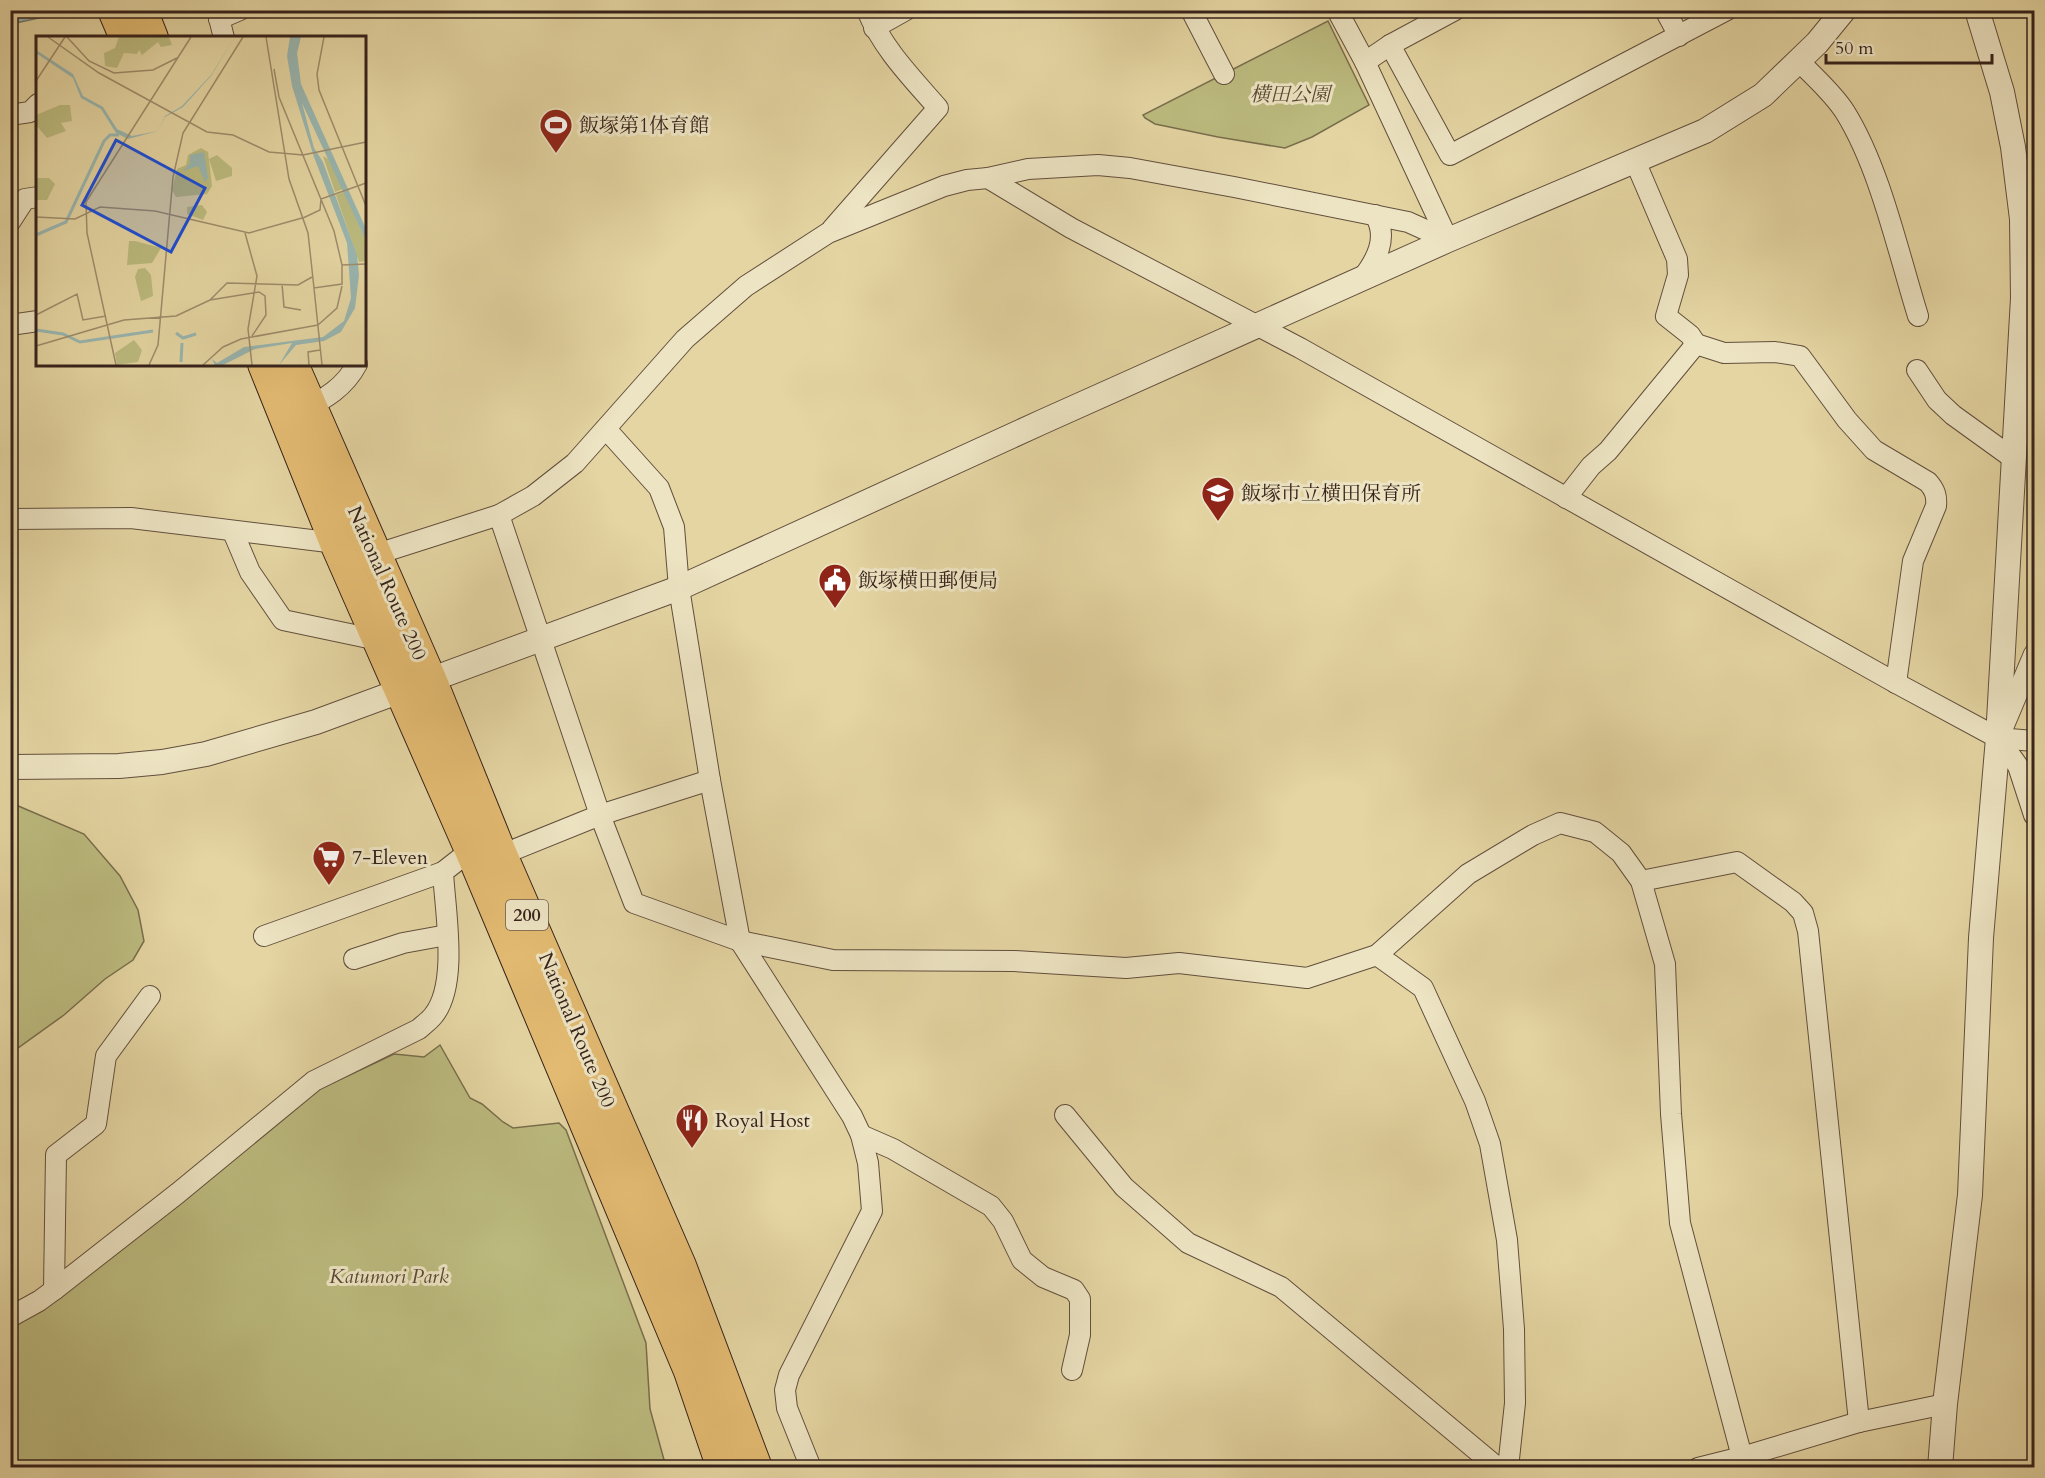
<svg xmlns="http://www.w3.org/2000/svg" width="2045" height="1478" viewBox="0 0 2045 1478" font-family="Cardo,'Noto Serif JP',serif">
	<rect width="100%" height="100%" fill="#e4d5a2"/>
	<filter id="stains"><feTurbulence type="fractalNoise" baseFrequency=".00333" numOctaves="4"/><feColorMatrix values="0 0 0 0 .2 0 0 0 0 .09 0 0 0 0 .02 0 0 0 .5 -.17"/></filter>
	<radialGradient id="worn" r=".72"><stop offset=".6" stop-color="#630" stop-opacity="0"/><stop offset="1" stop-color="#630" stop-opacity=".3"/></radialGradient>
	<!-- green -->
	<g fill="#bcbb7f" stroke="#796e4d" stroke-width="1.5">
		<path d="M 1328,21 L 1369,105 L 1312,137 L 1285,148 L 1218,137 L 1155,124 L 1145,118 L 1143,115 Z"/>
		<path d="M 16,805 L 84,834 L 120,876 L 138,910 L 144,941 L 133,960 L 105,979 L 64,1015 L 11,1053 L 10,806 Z"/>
		<path d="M 440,1045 L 470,1098 L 482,1104 L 503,1122 L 513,1128 L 559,1123 L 566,1130 L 646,1343 L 650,1409 L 666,1467 L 11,1468 L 11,1325 L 307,1095 L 394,1054 L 424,1057 Z"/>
	</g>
	<!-- water -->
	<path fill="#99b6b0" stroke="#717b74" stroke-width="1.5" d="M 67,11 L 67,12 L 11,24 L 11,11 Z"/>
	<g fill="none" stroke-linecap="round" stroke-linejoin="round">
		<defs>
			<g id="minor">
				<path d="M 217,10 L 224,38"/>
				<path d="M 1191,10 L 1224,74"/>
				<path d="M 1337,10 L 1365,62 L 1448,240"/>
				<path d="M 1665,10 L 1679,36"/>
				<path d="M 219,19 L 240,10"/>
				<path d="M 874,28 L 906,10"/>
				<path d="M 1390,45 L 1450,155 L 1727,10"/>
				<path d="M 1799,61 C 1814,77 1833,93 1845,112 C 1880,168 1898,252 1918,316"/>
				<path d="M 1365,62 L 1390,45 L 1455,10"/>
				<path d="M 10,115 L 30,112 L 38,104"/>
				<path d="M 1635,161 L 1677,259 L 1678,275 L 1666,316 L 1690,335 L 1696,344"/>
				<path d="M 988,178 L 1071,228 L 1300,348 L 1896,683 L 1998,738 L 2034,741"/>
				<path d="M 10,222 L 25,199 L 38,197"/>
				<path d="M 832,229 L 938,108 C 912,78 882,48 867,10"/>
				<path d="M 1361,280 C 1376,261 1389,238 1375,215"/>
				<path d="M 10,325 L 38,321"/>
				<path d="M 1917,370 L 1937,400 L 1953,415 L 2014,459"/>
				<path d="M 302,410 C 325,399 345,387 357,364"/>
				<path d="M 606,429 L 659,488 L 674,527 L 679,588 L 710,780 L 740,941 L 852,1116 L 861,1135 L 868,1163 L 872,1211 L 789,1375 L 785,1390 L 787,1408 L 811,1468"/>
				<path d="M 1566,498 L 1591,466 L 1608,451 L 1696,344 L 1724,353 L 1775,352 L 1800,356 L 1847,420 L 1874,450 L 1928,482 C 1935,490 1937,496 1936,506 L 1913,561 L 1896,683"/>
				<path d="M 499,515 L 600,815 L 634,903 L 740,941 L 833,960 L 1014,961 L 1126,968 L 1179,963 L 1307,978 L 1377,955 L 1468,874 L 1533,835 L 1560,823 L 1595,832 L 1621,853 L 1641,881 L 1665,964 L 1671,1114 L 1680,1223 L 1742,1457"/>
				<path d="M 10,519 L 131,518 L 336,543"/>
				<path d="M 233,532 L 250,572 L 283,620 L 378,640"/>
				<path d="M 374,555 L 499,515 L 533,496 L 575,463 L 685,339 L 746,286 L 828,233 L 944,186 L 967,180 L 988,178 L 1028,169 L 1098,165 L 1130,168 L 1234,187 L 1408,222 L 1448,240"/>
				<path d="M 2002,730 L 2034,654"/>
				<path d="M 1998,738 L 2018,766 L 2034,815"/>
				<path d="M 501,855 L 600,815 L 710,780"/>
				<path d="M 1641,881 L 1737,862 L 1793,902 L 1803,913 L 1808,931 L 1859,1422"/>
				<path d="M 264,936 L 443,872"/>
				<path d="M 1377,955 L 1423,988 L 1475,1101 L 1490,1144 L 1507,1240 L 1514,1329 L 1515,1403 L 1508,1468"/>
				<path d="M 354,959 L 403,943 L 447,935"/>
				<path d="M 1065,1115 L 1124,1187 L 1188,1243 L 1281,1287 L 1498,1468"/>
				<path d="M 861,1135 L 893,1149 L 991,1206 L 1003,1221 L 1022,1260 L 1043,1277 L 1074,1290 L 1080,1299 L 1080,1335 L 1072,1370"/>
				<path d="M 54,1290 L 56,1155 L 96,1124 L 106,1056 L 150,996"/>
				<path d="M 10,1317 L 39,1301 L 54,1290 L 178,1193 L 314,1081 L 419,1029 C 423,1025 429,1021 433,1016 C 459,985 445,911 443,872 L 471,850"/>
				<path d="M 1698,1468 L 1742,1457 L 1859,1422 L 1945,1404"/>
			</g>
			<g id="tertiary">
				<path d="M 10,767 L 119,766 L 162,762 L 206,754 L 316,722 L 679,588 L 1042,422 L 1448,240 L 1705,131 L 1763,95 L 1817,43 L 1844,10"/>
				<path d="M 1940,1468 L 1945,1404 L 1970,1195 L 1981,938 L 1998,738 L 2023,298 L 2022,219 L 2013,147 L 2002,92 L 1977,10"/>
			</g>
			<g id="trunk">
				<path d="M 114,10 L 126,38"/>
				<path d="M 141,10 L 152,38"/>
				<path d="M 264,364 L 336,543 L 471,850 L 690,1371 L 723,1468"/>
				<path d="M 292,364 L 430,679 L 501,855 L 680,1266 L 756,1468"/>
			</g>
		</defs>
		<!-- minor casing -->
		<use href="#minor" stroke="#624f3d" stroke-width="22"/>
		<!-- tertiary casing -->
		<use href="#tertiary" stroke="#624f3d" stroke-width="26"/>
		<!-- trunk casing -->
		<use href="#trunk" stroke="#36221b" stroke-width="34"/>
		<!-- minor -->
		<use href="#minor" stroke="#ede4c3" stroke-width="20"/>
		<!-- tertiary -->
		<use href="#tertiary" stroke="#ede4c3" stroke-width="24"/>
		<!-- trunk -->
		<use href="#trunk" stroke="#e2ba71" stroke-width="32"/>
	</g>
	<!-- icons -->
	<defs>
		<symbol id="stadium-pin" viewBox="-11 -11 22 30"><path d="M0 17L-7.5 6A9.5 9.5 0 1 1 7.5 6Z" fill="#8f2418" stroke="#ede4c3"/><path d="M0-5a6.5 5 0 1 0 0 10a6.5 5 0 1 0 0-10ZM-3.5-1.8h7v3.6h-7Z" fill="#fff"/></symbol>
		<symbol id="school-pin" viewBox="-11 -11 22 30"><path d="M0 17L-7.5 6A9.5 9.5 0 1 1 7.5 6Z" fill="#8f2418" stroke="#ede4c3"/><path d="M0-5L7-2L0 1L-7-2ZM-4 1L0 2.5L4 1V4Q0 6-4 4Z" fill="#fff"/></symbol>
		<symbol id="civic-pin" viewBox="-11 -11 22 30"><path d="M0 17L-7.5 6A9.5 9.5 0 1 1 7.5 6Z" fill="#8f2418" stroke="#ede4c3"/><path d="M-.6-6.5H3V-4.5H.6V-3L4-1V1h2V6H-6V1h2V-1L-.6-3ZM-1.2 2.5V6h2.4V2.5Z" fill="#fff"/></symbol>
		<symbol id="supermarket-pin" viewBox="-11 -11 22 30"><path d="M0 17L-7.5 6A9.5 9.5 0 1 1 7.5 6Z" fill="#8f2418" stroke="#ede4c3"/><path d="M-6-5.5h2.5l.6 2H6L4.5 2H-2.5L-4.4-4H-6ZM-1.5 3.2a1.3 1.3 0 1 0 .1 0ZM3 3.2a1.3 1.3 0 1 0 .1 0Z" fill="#fff"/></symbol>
		<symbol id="restaurant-pin" viewBox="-11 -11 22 30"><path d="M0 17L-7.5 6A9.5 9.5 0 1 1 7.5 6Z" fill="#8f2418" stroke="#ede4c3"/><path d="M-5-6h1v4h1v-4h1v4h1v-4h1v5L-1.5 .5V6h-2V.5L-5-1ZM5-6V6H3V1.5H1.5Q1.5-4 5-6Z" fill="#fff"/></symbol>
	</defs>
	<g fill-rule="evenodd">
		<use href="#stadium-pin" x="537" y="106" width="38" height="52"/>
		<use href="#school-pin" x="1199" y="474" width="38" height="52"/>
		<use href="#civic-pin" x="816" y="561" width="38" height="52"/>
		<use href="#supermarket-pin" x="310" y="838" width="38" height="52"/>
		<use href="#restaurant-pin" x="673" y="1101" width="38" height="52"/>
	</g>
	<g text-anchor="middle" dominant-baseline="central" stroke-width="6" stroke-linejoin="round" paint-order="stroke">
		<!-- shield labels -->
		<rect fill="#ede4c3" stroke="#6d5c4d" stroke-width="1.5" x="506" y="900" width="42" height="30" rx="4.5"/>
		<g font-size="18" font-weight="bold" fill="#36221b">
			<text x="527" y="915">200</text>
		</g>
		<!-- park labels -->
		<g font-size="20" font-style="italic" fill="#584834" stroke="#ede4c3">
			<text x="1290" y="94">横田公園</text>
			<text x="389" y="1276">Katumori Park</text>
		</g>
		<!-- poi labels -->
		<g font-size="20" fill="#36221b" stroke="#ede4c3" text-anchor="start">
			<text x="579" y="125">飯塚第1体育館</text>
			<text x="1241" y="493">飯塚市立横田保育所</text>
			<text x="858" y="580">飯塚横田郵便局</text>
			<text x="352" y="857">7-Eleven</text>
			<text x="715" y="1120">Royal Host</text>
		</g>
		<!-- street labels -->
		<g font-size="20" fill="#36221b" stroke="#ede4c3">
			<text transform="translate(387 583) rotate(66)">National Route 200</text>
			<text transform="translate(577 1030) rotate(67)">National Route 200</text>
		</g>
	</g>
	<!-- overview -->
	<g transform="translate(36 36)">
		<rect width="330" height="330" fill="#e4d5a2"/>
		<path d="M 83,1 L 133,1 L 136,9 L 125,11 L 122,6 L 106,19 L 103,14 L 101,18 L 88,17 L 81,32 L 69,30 L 68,17 L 79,12 ZM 24,69 L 34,69 L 36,85 L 25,87 L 30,95 L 11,102 L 0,89 L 0,79 ZM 165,112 L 172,116 L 176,150 L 171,158 L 140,161 L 136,154 L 141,133 L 150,129 L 152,119 ZM 181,119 L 196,132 L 196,140 L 180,145 L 173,123 ZM 287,120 L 292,123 L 307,153 L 299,156 ZM 0,142 L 13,142 L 19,148 L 11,164 L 0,164 ZM 308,156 L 330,205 L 330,225 L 323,226 L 300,159 ZM 166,169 L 171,176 L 167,184 L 151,178 L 151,171 ZM 93,205 L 99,205 L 125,212 L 116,227 L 91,229 ZM 109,232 L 115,239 L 117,260 L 105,265 L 99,241 L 102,233 ZM 98,304 L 106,314 L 102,326 L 81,329 L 79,317 Z" fill="#bcbb7f"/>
		<path d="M 199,1 L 175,40 L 147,71 L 129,81 L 122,95 L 92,103 L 80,97 L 65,73 L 45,62 L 37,42 L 0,17 L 0,14 L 37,38 L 47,60 L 67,71 L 81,93 L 96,100 L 122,95 L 129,80 L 146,70 L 175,39 ZM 254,1 L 265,1 L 261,17 L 265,48 L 330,193 L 330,205 L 266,67 L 278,112 L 287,126 L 321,219 L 323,239 L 319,272 L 305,296 L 288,305 L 260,309 L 243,329 L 256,307 L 219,313 L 187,329 L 179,329 L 176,323 L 181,327 L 208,311 L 287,301 L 308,285 L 315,262 L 311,207 L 278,121 L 256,50 L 251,20 ZM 168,116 L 172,142 L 169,146 L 162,130 L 147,135 L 154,127 L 154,119 Z" fill="#99b6b0"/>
		<path fill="none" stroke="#99b6b0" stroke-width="3" d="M 0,199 L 30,186 L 68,105 L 74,99 L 83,99M 0,294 L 27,298 L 44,306 L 117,295M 140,297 L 147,302 L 160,298M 145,326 L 146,307"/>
		<path fill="none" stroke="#9e8d6c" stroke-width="1.5" d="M 12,1 L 63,37 L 171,96 L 197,99 L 233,116 L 267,119 L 330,106M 31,1 L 53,25 L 78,37 L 117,34 L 141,22M 230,1 L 253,143 L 272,197 L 278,252 L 306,248 L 306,229 L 330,228M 288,1 L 281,38 L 283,54 L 330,170M 238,33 L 243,61 L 298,195 L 306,229M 0,45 L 29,1M 0,181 L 39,183 L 64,171 L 119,175 L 213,197 L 266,182M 267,182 L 284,174 L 285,163 L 330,147M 209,197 L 221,240 L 212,293 L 216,329M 246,248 L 248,271 L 265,274M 278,252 L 286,329M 174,264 L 191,247 L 262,249 L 276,241M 0,279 L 41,258 L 47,284 L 70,280M 282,289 L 301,272 L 306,250M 0,310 L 88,284 L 140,280 L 174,264 L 223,256 L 229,260 L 230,279 L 216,300M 80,329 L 51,197 L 50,166 L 155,1M 113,329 L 122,309 L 137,141 L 147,97 L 207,1M 167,329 L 187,311 L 205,303 L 282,289M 273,329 L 272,316 L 284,314"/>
		<path fill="#1d4ed8" fill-opacity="0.15" stroke="#1d4ed8" stroke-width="3" d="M 80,104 L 169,152 L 135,216 L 46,169 Z"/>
		<rect width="330" height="330" fill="none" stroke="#36221b" stroke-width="3"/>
	</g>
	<!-- margin -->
	<rect width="2045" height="1478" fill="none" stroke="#e4d5a2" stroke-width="36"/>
	<rect x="12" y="12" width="2021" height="1454" fill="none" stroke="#36221b" stroke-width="3"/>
	<rect x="18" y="18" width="2009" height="1442" fill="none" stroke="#36221b" stroke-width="1.5"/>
	<!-- scale -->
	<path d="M1826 54v9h166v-9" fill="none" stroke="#36221b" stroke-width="3"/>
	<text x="1835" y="54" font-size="18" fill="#36221b" stroke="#ede4c3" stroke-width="4.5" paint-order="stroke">50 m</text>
	<rect width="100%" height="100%" filter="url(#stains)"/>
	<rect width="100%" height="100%" fill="url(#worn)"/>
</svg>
